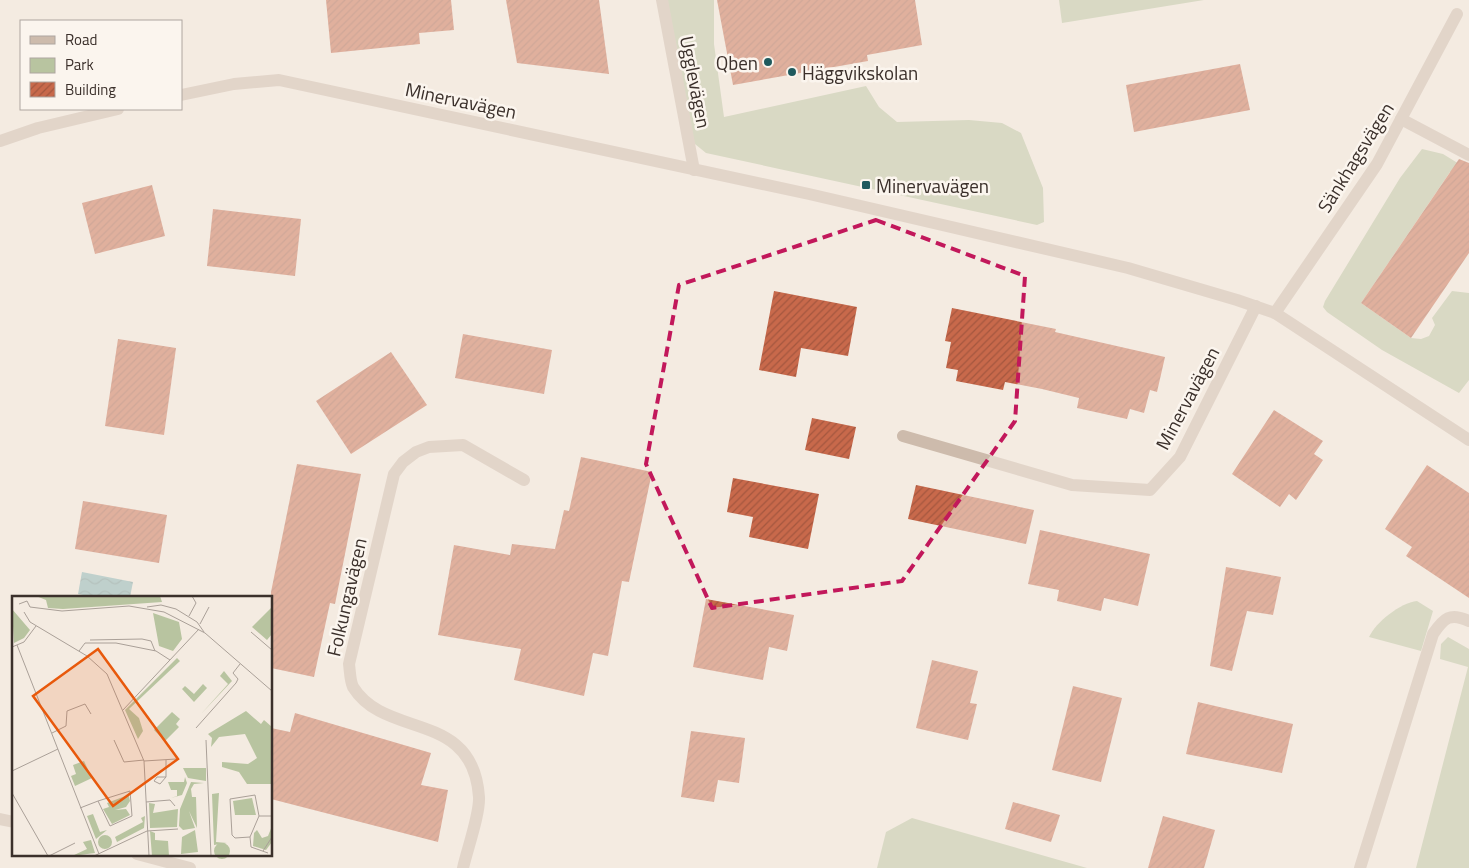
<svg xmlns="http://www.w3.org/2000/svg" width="1469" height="868" viewBox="0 0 1469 868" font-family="'Titillium Web',sans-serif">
	<defs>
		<pattern id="water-waves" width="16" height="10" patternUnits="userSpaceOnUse" patternTransform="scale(1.25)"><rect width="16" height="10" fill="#7fb0b2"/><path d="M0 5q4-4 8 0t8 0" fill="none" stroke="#699091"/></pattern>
		<pattern id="building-hatch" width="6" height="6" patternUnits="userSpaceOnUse" patternTransform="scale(1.25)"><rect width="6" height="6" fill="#c8694b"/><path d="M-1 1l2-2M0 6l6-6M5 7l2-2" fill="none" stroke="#a4573f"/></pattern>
	</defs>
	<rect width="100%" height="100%" fill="#f4ebe1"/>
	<!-- green -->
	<g fill="#b8c4a0">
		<path d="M 666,0 L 714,0 L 714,44 L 724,117 L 866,86 L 879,107 L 897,122 L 969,120 L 1002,123 L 1021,133 L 1043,188 L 1044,222 L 1037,225 L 706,153 L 690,140 Z"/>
		<path d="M 1059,0 L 1204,0 L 1062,23 Z"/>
		<path d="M 1422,149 L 1443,154 L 1469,170 L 1469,185 L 1450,172 L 1361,303 L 1411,338 L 1421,339 L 1429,336 L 1435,325 L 1432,318 L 1452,291 L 1469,293 L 1469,380 L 1459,393 L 1382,350 L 1327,312 L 1323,307 L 1325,301 L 1400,178 Z"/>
		<path d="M 1417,601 L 1433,611 L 1421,651 L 1369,637 C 1376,622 1400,603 1417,601 Z"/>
		<path d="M 1448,637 L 1469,649 L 1469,868 L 1416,868 L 1468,667 L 1440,659 L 1441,644 Z"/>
		<path d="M 912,818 L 1087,868 L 877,868 L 886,832 Z"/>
	</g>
	<!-- water -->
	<path fill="url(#water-waves)" d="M 82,572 L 133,582 L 130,597 L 93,597 L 78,594 Z"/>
	<!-- building -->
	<g fill="url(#building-hatch)">
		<path d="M 326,0 L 451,0 L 454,30 L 419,33 L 420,44 L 331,53 Z"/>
		<path d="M 506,0 L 599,0 L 609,74 L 517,63 Z"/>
		<path d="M 717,0 L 915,0 L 922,45 L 867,55 L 868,61 L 733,85 Z"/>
		<path d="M 1240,64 L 1250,110 L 1134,132 L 1126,85 Z"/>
		<path d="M 1459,159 L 1469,163 L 1469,253 L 1411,338 L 1361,303 Z"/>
		<path d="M 152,185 L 165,236 L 95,254 L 82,203 Z"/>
		<path d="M 213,209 L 301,219 L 295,276 L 207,266 Z"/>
		<path d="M 774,291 L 857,307 L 848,356 L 801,348 L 796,377 L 759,370 Z"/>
		<path d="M 952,308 L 1056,329 L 1055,332 L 1165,357 L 1157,392 L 1150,390 L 1144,413 L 1130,409 L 1127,419 L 1077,408 L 1079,398 L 1042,389 L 1005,382 L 1003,390 L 956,381 L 958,370 L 946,368 L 951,342 L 945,341 Z"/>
		<path d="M 463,334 L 552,350 L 544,394 L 455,378 Z"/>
		<path d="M 118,339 L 176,348 L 164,435 L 105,426 Z"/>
		<path d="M 391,352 L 427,405 L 351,454 L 316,401 Z"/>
		<path d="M 1274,410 L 1323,441 L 1314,454 L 1323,460 L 1296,500 L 1289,494 L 1280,507 L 1232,474 Z"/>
		<path d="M 812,418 L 856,427 L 849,459 L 805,450 Z"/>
		<path d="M 581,457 L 652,472 L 629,582 L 622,581 L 608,656 L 593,653 L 584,696 L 514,680 L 521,649 L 438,635 L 454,545 L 510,555 L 512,544 L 555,549 L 564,510 L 569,511 Z"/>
		<path d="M 297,464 L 361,474 L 335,604 L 330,603 L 314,677 L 271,668 L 271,592 Z"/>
		<path d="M 1427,465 L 1469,493 L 1469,598 L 1406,556 L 1412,547 L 1385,529 Z"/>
		<path d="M 733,478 L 819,494 L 808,549 L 749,537 L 753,517 L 727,512 Z"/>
		<path d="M 916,485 L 1034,510 L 1026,544 L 908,519 Z"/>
		<path d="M 83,501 L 167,515 L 159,563 L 75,549 Z"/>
		<path d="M 1040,530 L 1150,554 L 1138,606 L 1104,598 L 1101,611 L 1057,601 L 1059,590 L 1028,584 Z"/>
		<path d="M 1226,567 L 1281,577 L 1273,615 L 1247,611 L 1232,671 L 1210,666 Z"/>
		<path d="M 706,599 L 794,615 L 787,651 L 769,647 L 763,680 L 693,667 Z"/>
		<path d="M 932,660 L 978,671 L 970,703 L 977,704 L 968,740 L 916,728 Z"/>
		<path d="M 1073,686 L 1122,698 L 1101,782 L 1052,770 Z"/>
		<path d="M 1198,702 L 1293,724 L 1282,773 L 1186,754 Z"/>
		<path d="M 295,713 L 431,753 L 421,785 L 448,790 L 438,842 L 271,799 L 271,728 L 290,732 Z"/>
		<path d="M 691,731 L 745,738 L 739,783 L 718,780 L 714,802 L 681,797 Z"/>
		<path d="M 1013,802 L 1060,815 L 1051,842 L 1005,829 Z"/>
		<path d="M 1163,816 L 1215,830 L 1204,868 L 1148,868 Z"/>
	</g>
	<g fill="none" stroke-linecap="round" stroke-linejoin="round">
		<!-- service -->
		<g stroke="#cdbbac" stroke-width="12">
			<path d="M 1401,119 L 1469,155"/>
			<path d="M 1275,313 L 1377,164 L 1457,14"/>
			<path d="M 1360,868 L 1433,634 C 1444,618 1450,612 1469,621"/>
		</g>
		<!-- minor -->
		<g stroke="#cdbbac" stroke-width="12">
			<path d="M 662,0 L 694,170"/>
			<path d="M 181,95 L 234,84 L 279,80 L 809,194 L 1128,268 L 1237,300 L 1275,313 L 1469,440"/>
			<path d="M 0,141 L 38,128 L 118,109"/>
			<path d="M 903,436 L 1072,485 L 1150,490 L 1180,457 L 1256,306"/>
			<path d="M 0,819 L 14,822"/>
			<path d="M 137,854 L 190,868"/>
			<path d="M 463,868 C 467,850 480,814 479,797 C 473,709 386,740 353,687 C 350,681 350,671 349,664 L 394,474 L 403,462 L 416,452 L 429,447 L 463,445 L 524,480"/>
		</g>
	</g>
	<!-- marked area -->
	<path d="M0 0H1469V868H0ZM 876,220 L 1025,276 L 1015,421 L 902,581 L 712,608 L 646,464 L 679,285 Z" fill="#f4ebe1" fill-opacity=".55" fill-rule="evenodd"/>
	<path fill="none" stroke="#c2185b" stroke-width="4" stroke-dasharray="10 6" stroke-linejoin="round" d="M 876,220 L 1025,276 L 1015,421 L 902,581 L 712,608 L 646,464 L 679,285 Z"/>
	<!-- markers -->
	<g fill="#1f5a5e" stroke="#fbf5ee" stroke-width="2">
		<circle cx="768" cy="62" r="5"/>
		<circle cx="792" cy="72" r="5"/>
		<rect x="861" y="180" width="10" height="10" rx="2.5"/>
	</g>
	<g text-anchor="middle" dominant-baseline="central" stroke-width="5" stroke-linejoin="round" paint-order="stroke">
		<!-- poi labels -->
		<g font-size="19" fill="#3b302b" stroke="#fbf5ee" text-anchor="start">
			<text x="758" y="62" text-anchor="end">Qben</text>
			<text x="802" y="72">Häggvikskolan</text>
			<text x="876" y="185">Minervavägen</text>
		</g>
		<!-- street labels -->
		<g font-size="19" fill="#3b302b" stroke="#fbf5ee">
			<text transform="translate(696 82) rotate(79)">Ugglevägen</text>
			<text transform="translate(461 100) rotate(12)">Minervavägen</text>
			<text transform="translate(1355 157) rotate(-58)">Sänkhagsvägen</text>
			<text transform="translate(1187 398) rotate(-62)">Minervavägen</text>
			<text transform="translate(346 597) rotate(-77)">Folkungavägen</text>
		</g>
	</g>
	<!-- overview -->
	<g transform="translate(12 596)">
		<rect width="260" height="260" fill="#f4ebe1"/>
		<path d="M 260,11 L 260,38 L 255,44 L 240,31 ZM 0,13 L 18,34 L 12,42 L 2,47 ZM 165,62 L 168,65 L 117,113 L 127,122 L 131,135 L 126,143 L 113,114 ZM 212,75 L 220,85 L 189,118 L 216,88 L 208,80 ZM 191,88 L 195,92 L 182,106 L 170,93 L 173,90 L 182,98 ZM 160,116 L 168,123 L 164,128 L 167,131 L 153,145 L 142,134 ZM 72,165 L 80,182 L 63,190 L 59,180 L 64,178 L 61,169 ZM 173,181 L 175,187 L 170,199 L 159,202 L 165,200 L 165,194 L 159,194 L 156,186 L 172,186 ZM 179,186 L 192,187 L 182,188 L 179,193 L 180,201 L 184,201 L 185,232 L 177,215 L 183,232 L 171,234 L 167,230 L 168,213 ZM 116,196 L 118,205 L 114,211 L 103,214 L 114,213 L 118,219 L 100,228 L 91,213 L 97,211 L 95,207 L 116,199 ZM 207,197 L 204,246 L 215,247 L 202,249 L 200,198 ZM 240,202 L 244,219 L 223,219 L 221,205 ZM 137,207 L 143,208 L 141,217 L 166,213 L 165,231 L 138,232 ZM 81,218 L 88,236 L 95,234 L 84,243 L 75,220 ZM 133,220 L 132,232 L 105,246 L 103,241 L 131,226 L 129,222 ZM 260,230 L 260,246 L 254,254 L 241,250 L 242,237 L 245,234 L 250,242 L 256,240 ZM 183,234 L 186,256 L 169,258 L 170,241 ZM 138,235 L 143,237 L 143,244 L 156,245 L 157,260 L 140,260 ZM86 246a7 7 0 1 1 14 0a7 7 0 1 1-14 0ZM 79,244 L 83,257 L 60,260 L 75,253 L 71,246 ZM202 255a8 8 0 1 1 16 0a8 8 0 1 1-16 0Z" fill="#b8c4a0"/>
		<path d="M 24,0 L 148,0 L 150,6 L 51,13 L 36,12 L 34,4 ZM 141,17 L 167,26 L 170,43 L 161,55 L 147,50 ZM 234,115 L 249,128 L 252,124 L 260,131 L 260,188 L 235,188 L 227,176 L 210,171 L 210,166 L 236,168 L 245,162 L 233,138 L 207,141 L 199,151 L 200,142 L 196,138 ZM 171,172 L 194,172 L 194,185 L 176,182 Z" fill="#b8c4a0"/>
		<path fill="none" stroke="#aaa098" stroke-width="1" d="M 7,8 L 15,5 L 18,11M 18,11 L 50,15 L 117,10 L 152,16 L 193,37 L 260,95M 135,11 L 149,9 L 164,13 L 185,26 L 192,36M 12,16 L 18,26 L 75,60 L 95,78 L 132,165 L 137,260M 177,20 L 184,7 L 180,0M 188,28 L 197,11M 239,36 L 260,54M 78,44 L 130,43 L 139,45 L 143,55M 5,49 L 87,258M 0,51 L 12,46 L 24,30M 67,55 L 73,47 L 104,47 L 144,55 L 158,64M 111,114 L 187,33M 184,132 L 224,87 L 226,83 L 221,77 L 228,68M 40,137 L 54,130 L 55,115 L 73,108 L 79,118M 102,144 L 112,166 L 132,164M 194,144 L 199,260M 154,164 L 154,181 L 148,188 L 142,185 L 145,181 L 154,181M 132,165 L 164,163M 0,175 L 46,153M 0,197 L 36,260M 134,206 L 158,204 L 163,210M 68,212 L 86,205 L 118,195 L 120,220 L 98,230 L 86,205M 238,241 L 223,242 L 220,239 L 218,203 L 243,199 L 247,220M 251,255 L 260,241M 256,257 L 239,251 L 238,241 L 247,220 L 260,220M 37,260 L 63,247M 82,260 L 135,235 L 166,233"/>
		<path fill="#e8590c" fill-opacity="0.15" stroke="#e8590c" stroke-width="2.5" d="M 86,53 L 166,163 L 101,210 L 21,100 Z"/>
		<rect width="260" height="260" fill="none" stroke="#3b302b" stroke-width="2.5"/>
	</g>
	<!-- legend -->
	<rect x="20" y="20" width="162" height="90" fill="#fbf5ee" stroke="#aea6a0"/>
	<rect x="30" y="36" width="25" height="8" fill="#cdbbac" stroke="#aea6a0"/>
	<text x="65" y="45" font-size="15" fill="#3b302b">Road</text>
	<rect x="30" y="58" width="25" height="15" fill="#b8c4a0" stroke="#aea6a0"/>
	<text x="65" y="70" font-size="15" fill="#3b302b">Park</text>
	<rect x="30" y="82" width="25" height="15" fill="url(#building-hatch)" stroke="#aea6a0"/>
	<text x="65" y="95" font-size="15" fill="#3b302b">Building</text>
</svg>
